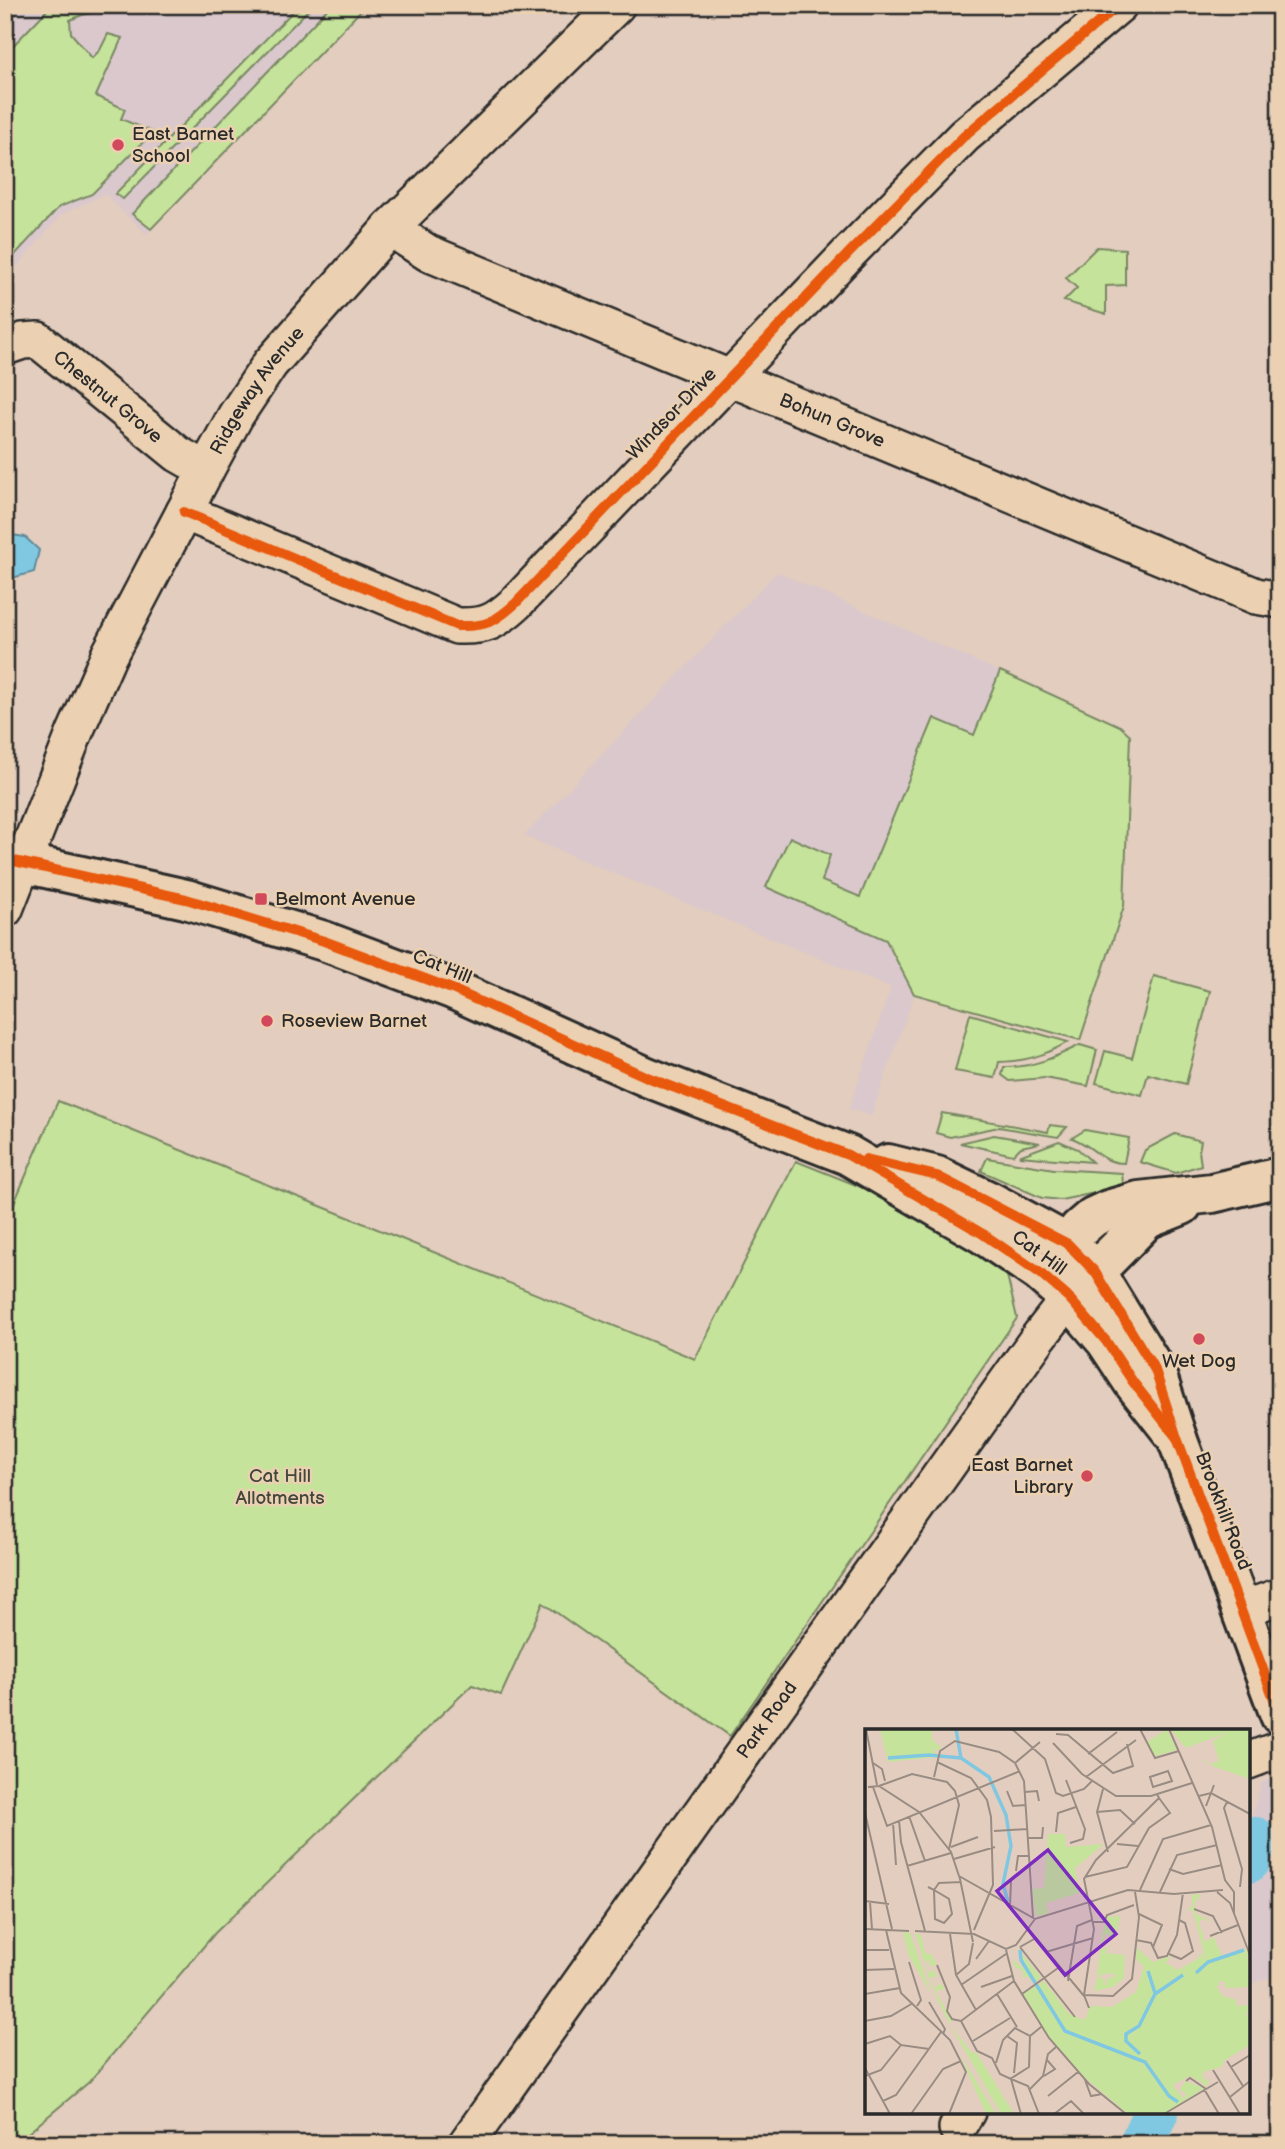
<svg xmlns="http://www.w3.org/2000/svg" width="1285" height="2149" viewBox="0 0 1285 2149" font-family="'Balsamiq Sans',sans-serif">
	<rect width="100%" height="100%" fill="#e3cdbe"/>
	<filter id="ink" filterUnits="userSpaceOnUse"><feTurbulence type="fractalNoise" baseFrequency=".0143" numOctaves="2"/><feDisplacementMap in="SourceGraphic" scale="14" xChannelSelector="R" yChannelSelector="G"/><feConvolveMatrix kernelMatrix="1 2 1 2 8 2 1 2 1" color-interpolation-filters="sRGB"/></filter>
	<g filter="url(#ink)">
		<!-- built -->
		<g fill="#dac8cd">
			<path d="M 5,5 L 366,5 L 146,234 L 105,194 L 62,214 L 5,280 Z"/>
			<path d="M 777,572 L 1120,726 L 1130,735 L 1124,906 L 1080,1040 L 914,995 L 871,1116 L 849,1109 L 891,988 L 524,836 Z"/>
			<path d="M 1274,1777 L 1280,1791 L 1280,1973 L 1248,1985 L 1248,1833 L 1261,1783 Z"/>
		</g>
		<!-- green -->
		<g fill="#c6e39b" stroke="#788763" stroke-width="2">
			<path d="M 52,5 L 100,5 L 106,10 L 82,15 L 70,20 L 71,33 L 92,58 L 100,50 L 108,34 L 122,38 L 96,96 L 125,109 L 121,119 L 153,132 L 92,194 L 59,207 L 13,257 L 5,251 L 5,54 Z"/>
			<path d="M 299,5 L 313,5 L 123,199 L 115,194 Z"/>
			<path d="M 331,5 L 366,5 L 151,229 L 132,214 Z"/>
			<path d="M 1097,247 L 1125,249 L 1125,285 L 1106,286 L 1106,314 L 1064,301 L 1077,288 L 1066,278 Z"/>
			<path d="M 1000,671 L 1120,726 L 1130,735 L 1124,906 L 1080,1040 L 914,994 L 886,940 L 766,887 L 790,837 L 830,855 L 822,881 L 860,897 L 934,718 L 974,735 Z"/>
			<path d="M 1154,976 L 1210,991 L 1186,1084 L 1148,1074 L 1142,1095 L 1096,1083 L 1105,1051 L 1132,1058 Z"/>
			<path d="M 970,1014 L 1068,1042 C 1043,1056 1027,1061 999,1062 L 995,1078 L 955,1071 Z"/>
			<path d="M 1080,1045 L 1097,1050 L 1088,1086 L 1045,1078 L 1010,1081 L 1002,1075 L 1004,1067 C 1032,1068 1056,1057 1080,1045 Z"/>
			<path d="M 58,1101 L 343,1215 L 695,1359 L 796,1161 L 876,1193 L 1006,1271 L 1017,1318 L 730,1736 L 543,1603 L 501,1695 L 472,1685 L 215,1933 L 89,2082 L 15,2144 L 5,2144 L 5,1224 Z"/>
			<path d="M 942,1113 L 1048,1132 L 1050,1125 L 1067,1127 L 1058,1137 L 999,1127 L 950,1137 L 936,1133 Z"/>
			<path d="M 1085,1130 L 1129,1138 L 1124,1163 C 1101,1163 1094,1146 1072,1138 Z"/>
			<path d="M 1175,1134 L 1201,1141 L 1199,1151 L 1201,1165 L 1176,1173 L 1140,1162 L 1145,1150 Z"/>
			<path d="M 994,1135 L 1040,1143 L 1021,1147 L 1013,1155 L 960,1143 Z"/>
			<path d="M 1059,1141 L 1078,1149 L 1092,1162 L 1019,1156 Z"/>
			<path d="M 987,1158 L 1054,1169 L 1122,1173 L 1123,1184 L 1119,1188 L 1061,1200 L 1042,1198 L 981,1171 Z"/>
		</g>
		<!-- water -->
		<path fill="#80c8e1" stroke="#5e8998" stroke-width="2" d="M 5,534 L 25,537 L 39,550 L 34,572 L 5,580 Z"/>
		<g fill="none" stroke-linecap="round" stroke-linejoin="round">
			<!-- river -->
			<g stroke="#80c8e1" stroke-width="46">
				<path d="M 1248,1860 L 1255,1840"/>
				<path d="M 1142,2144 L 1156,2112"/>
			</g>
			<defs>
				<g id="minor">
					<path id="s1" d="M 390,228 L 428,253 L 1256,596 L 1280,600"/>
					<path id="s2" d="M 5,347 L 23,341 L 38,340 L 178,454 L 206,470"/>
					<path d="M 184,512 L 457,626 C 486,627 495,622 516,603 L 849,253 L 964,136 L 1119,5"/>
					<path id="s3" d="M 5,909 L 75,732 L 109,655 L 206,470 L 236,415 L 270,364 L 390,228 L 617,5"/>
					<path d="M 1241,1610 L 1280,1596"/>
					<path d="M 1248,1761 L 1280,1749"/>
					<path d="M 957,2128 L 967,2112"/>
					<path id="s4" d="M 466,2144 L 1038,1338 L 1069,1298"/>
				</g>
				<g id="major">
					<path d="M 5,859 L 186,899 L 324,941 L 452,989 L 647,1077 L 848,1155 L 983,1234 L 1040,1273 L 1069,1298 L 1106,1341 L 1133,1382 L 1177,1438"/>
					<path d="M 888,1164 L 937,1176 L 989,1201 L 1068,1244 L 1095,1272 L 1155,1370 L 1177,1438 L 1280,1715"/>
					<path d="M 1069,1271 L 1068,1244 L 1079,1229 L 1093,1217 L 1108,1210 L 1139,1201 L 1212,1193 L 1280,1177"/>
					<path d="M 1078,1289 L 1147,1219 L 1182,1205"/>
				</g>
			</defs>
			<!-- minor casing -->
			<use href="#minor" stroke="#2b2b2b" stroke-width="40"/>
			<!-- major casing -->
			<use href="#major" stroke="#2b2b2b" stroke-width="44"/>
			<!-- minor -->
			<use href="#minor" stroke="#ebd1b2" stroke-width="35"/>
			<!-- major -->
			<use href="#major" stroke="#ebd1b2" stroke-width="38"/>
			<defs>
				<g id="cycleway">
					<path d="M 184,512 L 457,626 C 486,627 495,622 516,603 L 849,253 L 964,136 L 1119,5"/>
					<path d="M 5,859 L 186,899 L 324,941 L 452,989 L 647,1077 L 848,1155 L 983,1234 L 1040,1273 L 1069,1298 L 1106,1341 L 1133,1382 L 1177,1438"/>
					<path d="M 866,1159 L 937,1176 L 1068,1244 L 1095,1272 L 1155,1370 L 1177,1438 L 1280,1715"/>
				</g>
			</defs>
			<!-- cycleway casing -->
			<use href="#cycleway" stroke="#ebd1b2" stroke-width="15"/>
			<!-- cycleway -->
			<use href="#cycleway" stroke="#e8590c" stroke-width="10"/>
		</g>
	</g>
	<!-- markers -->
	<g fill="#d1495b" stroke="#ebd1b2" stroke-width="2.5">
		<circle cx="118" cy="145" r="7"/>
		<rect x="254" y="892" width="14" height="14" rx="3.5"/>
		<circle cx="267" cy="1021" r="7"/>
		<circle cx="1199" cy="1339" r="7"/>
		<circle cx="1087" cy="1476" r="7"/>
	</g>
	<g text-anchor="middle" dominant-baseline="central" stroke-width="5" stroke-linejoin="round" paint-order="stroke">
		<!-- poi labels -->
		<g font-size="19" fill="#2b2b2b" stroke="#ebd1b2" text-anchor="start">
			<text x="132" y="134">East Barnet<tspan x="132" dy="22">School</tspan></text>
			<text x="275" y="899">Belmont Avenue</text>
			<text x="281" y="1021">Roseview Barnet</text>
			<text x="1199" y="1361" text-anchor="middle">Wet Dog</text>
			<text x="1073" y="1465" text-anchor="end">East Barnet<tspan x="1073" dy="22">Library</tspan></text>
		</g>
		<!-- street labels -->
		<g font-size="19" fill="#2b2b2b" stroke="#ebd1b2">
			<text stroke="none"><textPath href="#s3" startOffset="578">Ridgeway Avenue</textPath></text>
			<text stroke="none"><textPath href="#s2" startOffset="124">Chestnut Grove</textPath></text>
			<text transform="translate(672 414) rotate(-46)">Windsor Drive</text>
			<text stroke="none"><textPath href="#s1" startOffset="483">Bohun Grove</textPath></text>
			<text transform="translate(442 967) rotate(22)">Cat Hill</text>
			<text transform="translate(1039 1253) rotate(36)">Cat Hill</text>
			<text transform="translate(1223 1511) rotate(69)">Brookhill Road</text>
			<text stroke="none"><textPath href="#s4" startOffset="520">Park Road</textPath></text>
		</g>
		<!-- park labels -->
		<g font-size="19" fill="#42473c" stroke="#ebd1b2">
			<text x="280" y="1476">Cat Hill<tspan x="280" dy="22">Allotments</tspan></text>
		</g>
	</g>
	<!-- overview -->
	<g transform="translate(865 1729)">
		<rect width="385" height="385" fill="#e3cdbe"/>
		<path d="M 15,0 L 67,0 L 67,11 L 76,18 L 73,22 L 68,18 L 72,28 L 23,33 ZM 302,0 L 312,21 L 290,27 L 282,13 ZM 305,0 L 385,0 L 385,50 L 350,38 L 325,25 L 346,35 L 354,32 L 348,12 L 361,4 L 321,19 ZM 183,105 L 200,105 L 201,118 L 239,115 L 210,139 L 214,164 L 181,174 L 183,185 L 171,187 L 167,160 L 179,159 ZM 327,165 L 336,166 L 329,174 L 331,185 L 348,193 L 336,190 L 334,194 L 340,213 L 349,208 L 357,228 L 382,220 L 385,258 L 360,259 L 360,253 L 353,252 L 355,257 L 351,257 L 358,267 L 371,271 L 372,277 L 385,276 L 381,286 L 385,287 L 385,316 L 360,331 L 356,338 L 338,343 L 338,353 L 340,349 L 344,352 L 341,358 L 336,353 L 325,347 L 311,354 L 308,357 L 319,370 L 321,365 L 315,361 L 320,352 L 339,359 L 299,385 L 263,385 L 218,347 L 185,309 L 158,265 L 179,252 L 204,285 L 220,291 L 225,277 L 247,278 L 271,263 L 279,238 L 271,230 L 272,219 L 288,233 L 306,227 L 301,234 L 313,241 L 334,229 L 335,223 L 341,232 L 328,182 L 322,180 L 327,178 ZM 255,187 L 252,202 L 248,208 L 240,205 L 237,221 L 245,218 L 240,224 L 260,226 L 259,249 L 248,258 L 229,262 L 232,249 L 236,247 L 241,257 L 241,250 L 251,247 L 245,244 L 232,247 L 238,201 L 242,188 ZM 38,203 L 45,204 L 66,264 L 44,227 ZM 50,204 L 56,206 L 60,224 L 66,225 L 72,235 L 65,238 L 64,231 L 60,233 L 63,243 L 72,240 L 66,244 L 71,243 L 72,248 L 65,248 L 70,260 L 75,254 L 79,259 L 76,253 L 80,260 L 70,262 L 87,291 L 85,295 L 73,272 L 64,249 ZM 151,218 L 176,248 L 170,254 L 162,247 L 158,250 L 158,242 L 150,238 L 147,230 L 161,241 ZM 85,296 L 107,324 L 111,323 L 149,385 L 136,385 ZM 95,326 L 110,350 L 131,385 L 121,385 Z" fill="#c6e39b"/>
		<path fill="none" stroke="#80c8e1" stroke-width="3.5" d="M 91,0 L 96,29 L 124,48 L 141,86 L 146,117 L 138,155 L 143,173M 23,29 L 64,26 L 96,29M 155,221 L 156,231 L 200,302 L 280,333 L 304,367 L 313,373M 283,242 L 290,264M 331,244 L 343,233 L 379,221M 275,325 L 261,312 L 261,305 L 274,297 L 290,265 L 318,246"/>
		<path fill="none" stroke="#998c83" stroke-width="2" d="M 1,0 L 12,56M 147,0 L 180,30 L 191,64 L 198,67 L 219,60 L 227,52M 275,0 L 290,29 L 314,22M 304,0 L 347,98 L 360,151 L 369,163 L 369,185M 191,5 L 203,6 L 248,44 L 268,37 L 262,15M 188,14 L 217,45 L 251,67 L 286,67 L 327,54M 223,25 L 252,3M 72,33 L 106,49 L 122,71 L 126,88 L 128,156 L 109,201M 8,34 L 17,40 L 20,52M 150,34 L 175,13M 303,42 L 307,52 L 288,58 L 285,48 ZM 69,48 L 75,22 L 90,12 L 134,23 L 150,34 L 159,52 L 168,188M 221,48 L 271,11M 201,51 L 220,100 L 218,110 L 205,114M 14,57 L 47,45 L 82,53 L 90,62 L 94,76 L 84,120M 3,58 L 14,57 L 54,83 L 86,123 L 95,150M 8,58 L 22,97 L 155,42M 238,60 L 232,83 L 243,123M 142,62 L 148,77 L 161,76M 160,63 L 172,62 L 174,72M 334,67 L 346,64 L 385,85M 362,73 L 359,79 L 377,140 L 375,158M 341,77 L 349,56M 232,83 L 255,81 L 270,95M 0,84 L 27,200M 44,87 L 60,132M 34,91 L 36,113 L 60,202M 28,94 L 31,136M 129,102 L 162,100M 191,103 L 193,84 L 211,78M 163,109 L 177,109 L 178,98M 252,115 L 273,117M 86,118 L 113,108M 89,130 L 130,118M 42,137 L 86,124M 304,140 L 318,145 L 357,136M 151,142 L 153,127 L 164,127M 94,147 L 170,190 L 263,161 L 309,165 L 358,161M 220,148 L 262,138 L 284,99 L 305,84 L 294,69M 95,150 L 108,213M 63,158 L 69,161 L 74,154 L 96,153M 69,161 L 84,170 L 87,185 L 79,194 L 70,190 ZM 275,161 L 298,110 L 346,96M 295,163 L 312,126 L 352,116M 352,163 L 365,174 L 385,226M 0,172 L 24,175M 5,173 L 7,200M 145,177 L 146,152M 329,180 L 348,187 L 357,204M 274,185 L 297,196 L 288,218M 228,193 L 239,193 L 242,186 L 269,176M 0,200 L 44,202M 21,201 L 36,264 L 85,311 L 101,343 L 84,385M 50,202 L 109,205 L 141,220 L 151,216 L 170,190M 85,205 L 91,246 L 111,281M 345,207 L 373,196M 271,211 L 286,214 L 293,229 L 302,227 L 312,206 L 318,164M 155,218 L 171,209 L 219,267M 155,218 L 210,288M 0,221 L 24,221M 141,221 L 149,252 L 184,309 L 224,355 L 261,385M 181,223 L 228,209M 304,225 L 316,230 L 328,222 L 320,194 L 314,191M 111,230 L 124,212M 44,233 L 56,271 L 52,277M 72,236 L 85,268 L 82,282 L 87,290 L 96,292M 0,241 L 29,240M 91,246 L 104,235 L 108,214M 203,252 L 212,197 L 227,191M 96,256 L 141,225M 116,258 L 147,247M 0,265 L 35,259M 132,265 L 152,298M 157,265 L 193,239M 219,266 L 248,267 L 267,250 L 274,188 L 270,163M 64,273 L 80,300 L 78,305M 224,279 L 219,266 L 229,200 L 219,150 L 231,131 L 294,69 L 292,65M 0,292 L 26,287 L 48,274M 96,292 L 112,322 L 127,329 L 135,345 L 146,350 L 156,385M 96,292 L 149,252M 142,307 L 152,314 L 149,344M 108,312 L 145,289M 0,315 L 25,307 L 36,316M 362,332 L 378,357M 131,334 L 138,311 L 150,299 L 165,307 L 176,298M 366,338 L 385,326M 0,339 L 25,385M 348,341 L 375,385M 0,347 L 16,341 L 36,316 L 64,320M 179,347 L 190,340 L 182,331M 145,350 L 164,338 L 165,307M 146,350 L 163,357 L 174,385M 220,351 L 226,367 L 237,365M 321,352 L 325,349 L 341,360M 165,360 L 178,347 L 183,325 L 191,318M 339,360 L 354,385M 183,367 L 213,343M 365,368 L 385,352M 18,372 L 31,366 L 76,303M 46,385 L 78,340 L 96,332M 189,385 L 206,372 L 219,385M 299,385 L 353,353"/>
		<path fill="#7b2cbf" fill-opacity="0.15" stroke="#7b2cbf" stroke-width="3.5" d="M 183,121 L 251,205 L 200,246 L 132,162 Z"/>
		<rect width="385" height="385" fill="none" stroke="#2b2b2b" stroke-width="3.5"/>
	</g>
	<!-- margin -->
	<rect width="1285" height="2149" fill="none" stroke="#ebd1b2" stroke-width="28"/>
	<rect x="14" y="14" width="1257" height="2121" fill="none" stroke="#2b2b2b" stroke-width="2.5" filter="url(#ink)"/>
</svg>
